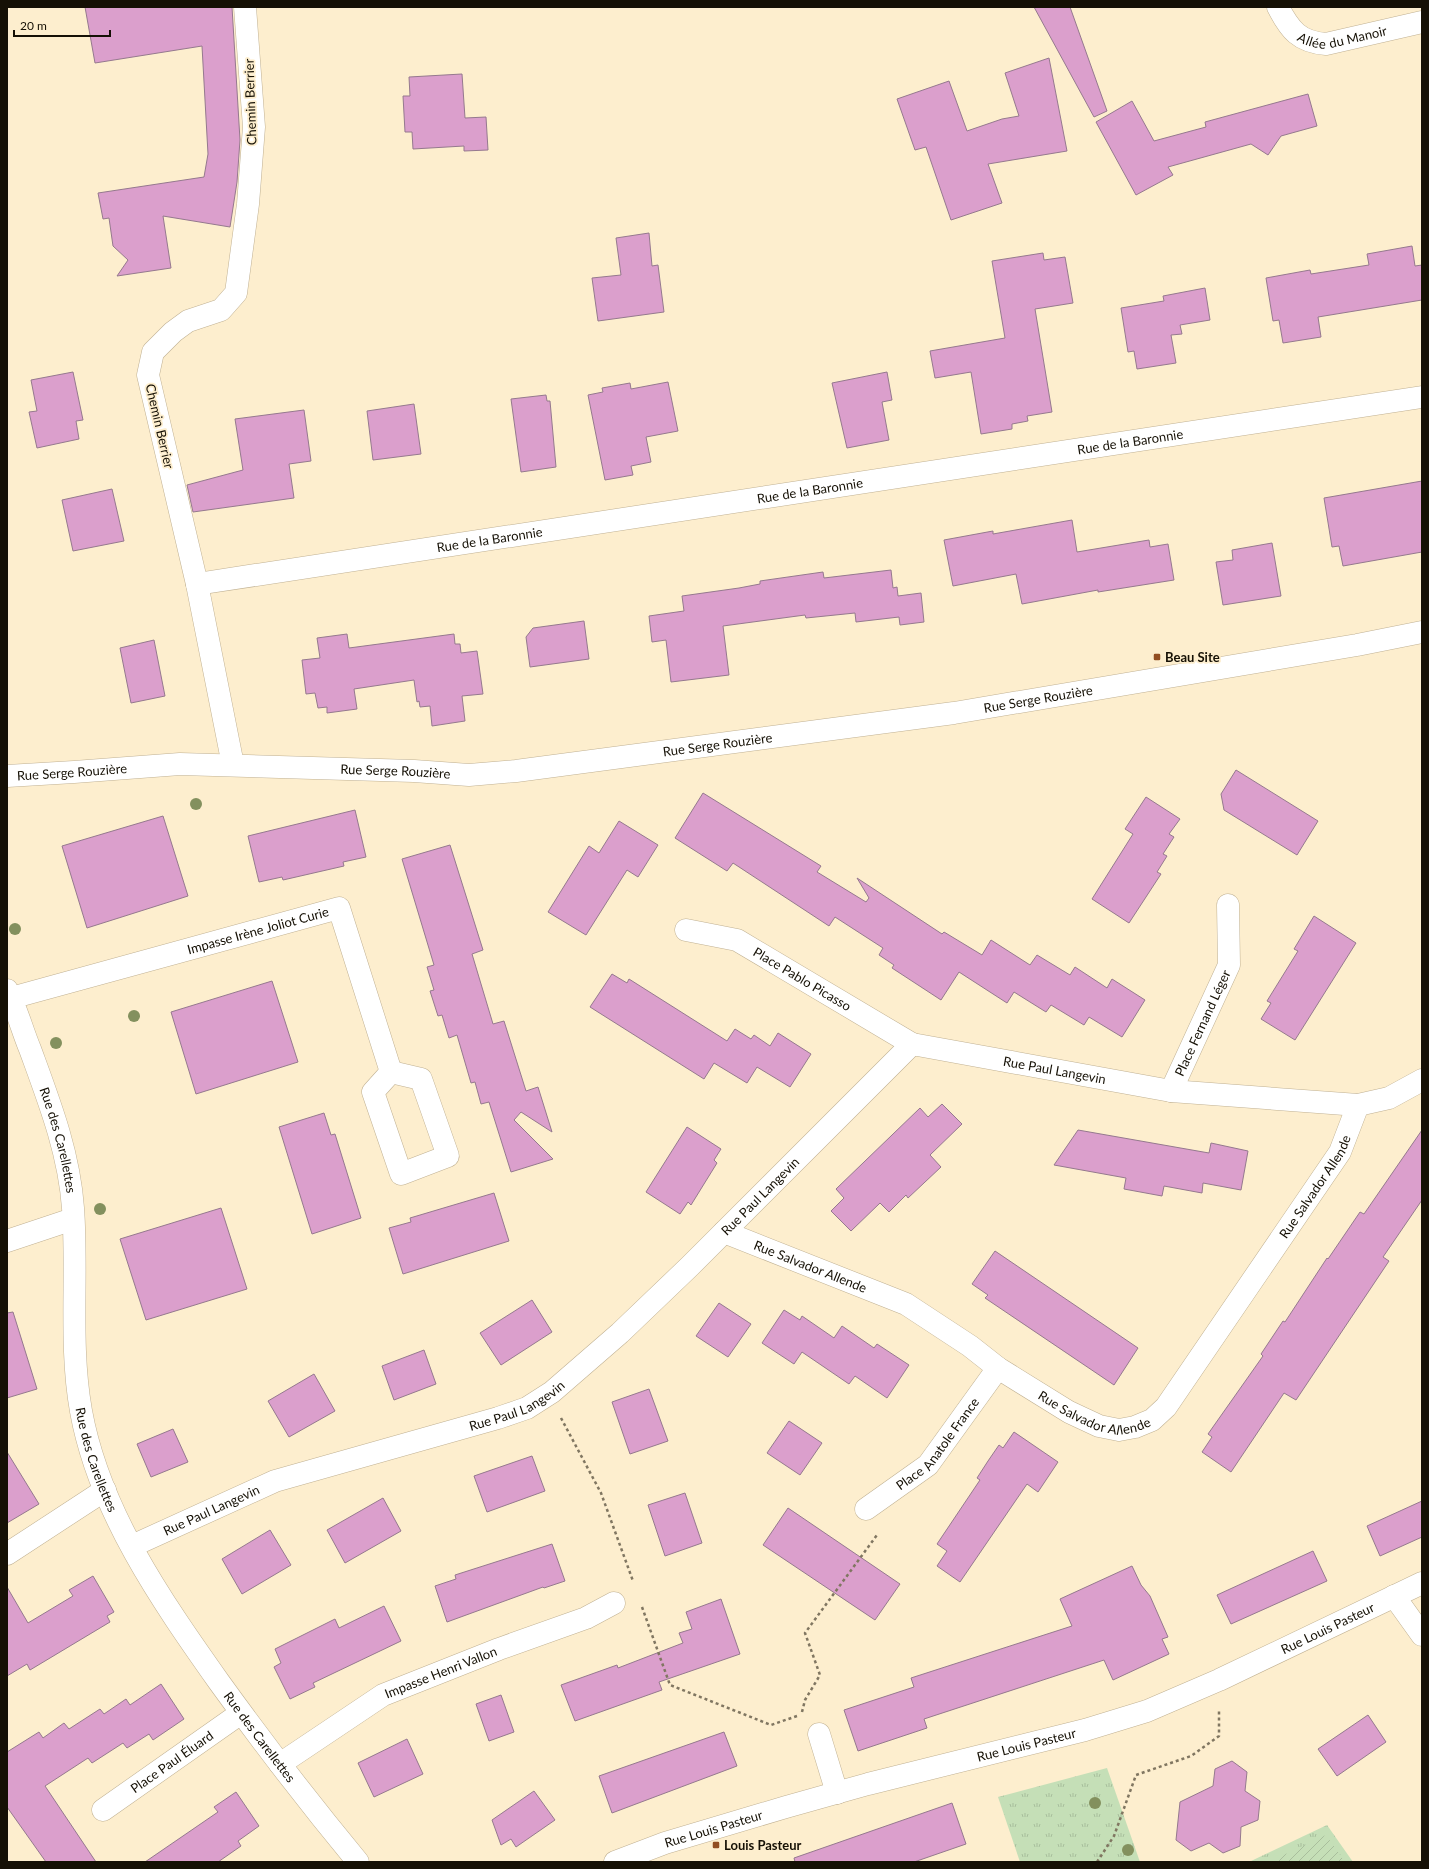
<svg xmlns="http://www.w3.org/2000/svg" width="1429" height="1869" viewBox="0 0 1429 1869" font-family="Lato,sans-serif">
	<defs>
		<pattern id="grass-tufts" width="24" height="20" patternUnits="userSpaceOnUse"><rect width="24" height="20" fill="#c5dfb7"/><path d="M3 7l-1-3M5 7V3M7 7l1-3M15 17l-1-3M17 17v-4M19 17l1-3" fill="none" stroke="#a8be9c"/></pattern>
		<pattern id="garden-furrows" width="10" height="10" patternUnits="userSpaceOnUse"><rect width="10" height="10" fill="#c5dfb7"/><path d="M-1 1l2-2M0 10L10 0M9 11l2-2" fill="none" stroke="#a8be9c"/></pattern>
	</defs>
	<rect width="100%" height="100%" fill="#fdeece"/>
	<!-- grass -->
	<g fill="url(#grass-tufts)">
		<path d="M 1107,1768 L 1140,1862 L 1020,1862 L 998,1797 Z"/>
		<path d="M 1327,1825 L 1353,1862 L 1249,1862 Z"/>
	</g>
	<!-- garden -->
	<path fill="url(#garden-furrows)" d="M 1326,1835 L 1345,1862 L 1269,1862 Z"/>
	<!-- building -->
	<g fill="#db9fcc" stroke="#95798e">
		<path d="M 85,7 L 232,7 L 240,140 L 237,182 L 230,227 L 163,216 L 171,268 L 117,276 L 128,260 L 113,246 L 109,218 L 103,219 L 98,193 L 204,177 L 208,154 L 202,46 L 95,63 Z"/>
		<path d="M 1034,7 L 1070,7 L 1107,111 L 1094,117 Z"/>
		<path d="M 1049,58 L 1067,151 L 988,164 L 1002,203 L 951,220 L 926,147 L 915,150 L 897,99 L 949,81 L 967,131 L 1002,119 L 1019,116 L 1005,73 Z"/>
		<path d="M 462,74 L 465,118 L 486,117 L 488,150 L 464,151 L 464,146 L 413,149 L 412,132 L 405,132 L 403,96 L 410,96 L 409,77 Z"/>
		<path d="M 1308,94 L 1317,126 L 1281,136 L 1268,155 L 1251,144 L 1168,167 L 1173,175 L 1136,195 L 1096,122 L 1132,101 L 1154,141 L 1206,127 L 1205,122 Z"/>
		<path d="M 649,233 L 652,266 L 658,265 L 664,312 L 598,321 L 592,278 L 621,275 L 616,238 Z"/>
		<path d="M 1412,246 L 1415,266 L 1422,265 L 1422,300 L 1318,317 L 1321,337 L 1283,343 L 1279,320 L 1273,321 L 1266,278 L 1310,270 L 1311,274 L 1369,265 L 1367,254 Z"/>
		<path d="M 1043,253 L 1044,260 L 1065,257 L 1073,303 L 1035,309 L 1052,412 L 1027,416 L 1028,421 L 1012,424 L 1012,429 L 981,434 L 971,372 L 935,378 L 930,351 L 1005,338 L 992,261 Z"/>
		<path d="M 1205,288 L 1210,320 L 1180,325 L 1182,334 L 1171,335 L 1176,363 L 1137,369 L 1134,351 L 1128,352 L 1121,308 L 1164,301 L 1163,296 Z"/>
		<path d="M 73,372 L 83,420 L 76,421 L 79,439 L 37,448 L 29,412 L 37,411 L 31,380 Z"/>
		<path d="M 887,372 L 892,400 L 882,402 L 889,440 L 847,448 L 832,383 Z"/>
		<path d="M 668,382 L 678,431 L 646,437 L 651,462 L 631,466 L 633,475 L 605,480 L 588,395 L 603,392 L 602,388 L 630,383 L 631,389 Z"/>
		<path d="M 546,395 L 547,401 L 550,401 L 556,467 L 521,472 L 511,399 Z"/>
		<path d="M 414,404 L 421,454 L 373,460 L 367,411 Z"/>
		<path d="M 304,410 L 311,461 L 289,464 L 294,498 L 193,512 L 187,485 L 243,470 L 235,419 Z"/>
		<path d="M 1422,481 L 1422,552 L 1343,566 L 1339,546 L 1332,547 L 1324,498 Z"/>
		<path d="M 112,489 L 124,541 L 73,551 L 62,500 Z"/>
		<path d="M 1072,520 L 1077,552 L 1149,540 L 1150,547 L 1168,544 L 1174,580 L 1098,592 L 1098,590 L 1022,604 L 1016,574 L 953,586 L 944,540 L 993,531 L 993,534 Z"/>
		<path d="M 1272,543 L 1281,596 L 1223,605 L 1216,562 L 1233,560 L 1232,550 Z"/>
		<path d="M 891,570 L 893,588 L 897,587 L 898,596 L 921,593 L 924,622 L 900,625 L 899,617 L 856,622 L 855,613 L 806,618 L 805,615 L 723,626 L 729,675 L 671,682 L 666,640 L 652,642 L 649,616 L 684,611 L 682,596 L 739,588 L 760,584 L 760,581 L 823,572 L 824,578 Z"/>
		<path d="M 584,621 L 589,659 L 530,667 L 526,637 L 533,628 Z"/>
		<path d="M 347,634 L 349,648 L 454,634 L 455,644 L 460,644 L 461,653 L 477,651 L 483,694 L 462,696 L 465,721 L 432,726 L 430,706 L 420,707 L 419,701 L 417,702 L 414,680 L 354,689 L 357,709 L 327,713 L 327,707 L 318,708 L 315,693 L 306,694 L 302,660 L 320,658 L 317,638 Z"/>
		<path d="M 154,640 L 165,696 L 131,703 L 120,648 Z"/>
		<path d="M 1236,770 L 1318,821 L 1297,855 L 1224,810 L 1221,794 Z"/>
		<path d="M 703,793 L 821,866 L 817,872 L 866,902 L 869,898 L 857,878 L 942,934 L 944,932 L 982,955 L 991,940 L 1030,965 L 1037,955 L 1070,975 L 1075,967 L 1107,988 L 1112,979 L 1145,1000 L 1122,1037 L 1089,1017 L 1084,1025 L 1051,1005 L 1046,1012 L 1014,992 L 1007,1003 L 959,972 L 941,1000 L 892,968 L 894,965 L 879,955 L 883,948 L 835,917 L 829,926 L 733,863 L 727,871 L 675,838 Z"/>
		<path d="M 1146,797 L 1180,819 L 1169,834 L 1174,837 L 1163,854 L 1167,856 L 1157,872 L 1161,874 L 1129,923 L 1092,899 L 1133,834 L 1125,829 Z"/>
		<path d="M 355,810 L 366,857 L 343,862 L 344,866 L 283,880 L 282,877 L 259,882 L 248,836 Z"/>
		<path d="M 163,816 L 188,896 L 87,928 L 62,846 Z"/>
		<path d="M 619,821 L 658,845 L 638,877 L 627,870 L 586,935 L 548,912 L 589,846 L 599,853 Z"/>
		<path d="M 450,845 L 483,950 L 472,954 L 493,1024 L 504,1021 L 526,1091 L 538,1087 L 552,1132 L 521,1112 L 514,1120 L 553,1159 L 511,1172 L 489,1102 L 481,1104 L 475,1082 L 471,1083 L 457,1035 L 449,1038 L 442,1015 L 438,1016 L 430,991 L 434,990 L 427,967 L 434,965 L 402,859 Z"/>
		<path d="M 1314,916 L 1356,943 L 1295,1040 L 1261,1019 L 1271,1003 L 1267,1001 L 1298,951 L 1294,949 Z"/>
		<path d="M 612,974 L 627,983 L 629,979 L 727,1041 L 735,1029 L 751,1039 L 754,1035 L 770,1046 L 778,1033 L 811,1054 L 790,1087 L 757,1067 L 747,1083 L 714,1063 L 704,1079 L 590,1007 Z"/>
		<path d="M 272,981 L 298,1062 L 196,1094 L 171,1012 Z"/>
		<path d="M 942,1104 L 962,1124 L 930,1155 L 941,1167 L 908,1198 L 906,1195 L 889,1212 L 880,1203 L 851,1231 L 831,1211 L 844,1198 L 836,1189 L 920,1108 L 928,1117 Z"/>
		<path d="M 324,1113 L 331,1135 L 335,1134 L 361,1218 L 312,1234 L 279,1127 Z"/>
		<path d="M 687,1127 L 721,1149 L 714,1160 L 717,1163 L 691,1205 L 688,1202 L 680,1214 L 646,1192 Z"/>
		<path d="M 1078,1130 L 1209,1153 L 1211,1143 L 1248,1151 L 1241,1190 L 1203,1183 L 1202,1193 L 1164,1186 L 1162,1196 L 1124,1189 L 1126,1178 L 1054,1165 Z"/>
		<path d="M 1422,1130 L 1422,1200 L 1383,1257 L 1389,1261 L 1296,1400 L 1284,1393 L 1231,1472 L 1202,1452 L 1212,1437 L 1208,1434 L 1263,1356 L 1261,1354 L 1283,1321 L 1285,1322 L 1327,1258 L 1328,1259 L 1360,1212 L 1364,1214 Z"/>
		<path d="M 494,1193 L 509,1241 L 403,1274 L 389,1228 L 411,1222 L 410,1218 Z"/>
		<path d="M 221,1208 L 247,1289 L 146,1320 L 120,1239 Z"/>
		<path d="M 995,1251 L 1138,1348 L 1114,1385 L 985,1298 L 988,1295 L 972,1284 Z"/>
		<path d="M 532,1300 L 552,1332 L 501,1365 L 480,1333 Z"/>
		<path d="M 719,1303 L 751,1324 L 728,1357 L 696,1336 Z"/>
		<path d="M 784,1310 L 800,1320 L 802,1316 L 834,1338 L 842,1326 L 874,1348 L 877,1344 L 909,1365 L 887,1398 L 855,1376 L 849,1384 L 802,1352 L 794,1364 L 762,1343 Z"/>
		<path d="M 13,1312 L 37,1389 L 7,1398 L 7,1313 Z"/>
		<path d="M 424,1350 L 436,1384 L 394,1400 L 382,1366 Z"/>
		<path d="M 314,1374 L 335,1411 L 289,1437 L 268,1401 Z"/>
		<path d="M 649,1389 L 668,1441 L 630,1454 L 612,1402 Z"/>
		<path d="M 789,1421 L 822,1443 L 800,1475 L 767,1453 Z"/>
		<path d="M 173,1429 L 188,1462 L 151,1477 L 137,1444 Z"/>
		<path d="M 1014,1432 L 1058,1462 L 1038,1492 L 1027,1484 L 960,1582 L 937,1566 L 947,1551 L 937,1544 L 980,1480 L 977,1478 L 988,1461 L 999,1445 L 1003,1448 Z"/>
		<path d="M 7,1452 L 39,1504 L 7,1523 Z"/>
		<path d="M 532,1456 L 545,1491 L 487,1512 L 474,1476 Z"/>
		<path d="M 685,1493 L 702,1543 L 665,1556 L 648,1505 Z"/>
		<path d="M 383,1498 L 401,1531 L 345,1563 L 327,1530 Z"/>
		<path d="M 1422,1501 L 1422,1537 L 1380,1556 L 1367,1526 Z"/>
		<path d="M 788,1508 L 900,1584 L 875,1620 L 763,1545 Z"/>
		<path d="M 270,1530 L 291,1565 L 242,1594 L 222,1559 Z"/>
		<path d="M 552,1544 L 565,1581 L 544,1588 L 543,1587 L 447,1622 L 435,1586 L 456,1579 L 455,1575 Z"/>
		<path d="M 1313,1551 L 1327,1581 L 1231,1624 L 1217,1595 Z"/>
		<path d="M 1132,1566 L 1141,1585 L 1150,1596 L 1168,1637 L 1162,1639 L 1169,1654 L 1113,1680 L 1104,1660 L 924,1719 L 927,1728 L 858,1751 L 844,1710 L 914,1687 L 911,1678 L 1072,1626 L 1060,1599 Z"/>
		<path d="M 93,1576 L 114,1612 L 107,1616 L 110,1622 L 30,1670 L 27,1664 L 7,1676 L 7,1587 L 28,1623 L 73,1596 L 69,1590 Z"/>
		<path d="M 721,1599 L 740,1654 L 659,1682 L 662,1690 L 575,1721 L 561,1685 L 617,1665 L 618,1668 L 683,1643 L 679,1633 L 692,1629 L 686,1612 Z"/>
		<path d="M 384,1606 L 401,1641 L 313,1683 L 315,1687 L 290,1699 L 274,1667 L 281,1663 L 275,1649 L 335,1619 L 339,1628 Z"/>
		<path d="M 161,1684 L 184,1719 L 153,1740 L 149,1734 L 127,1748 L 123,1743 L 92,1763 L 88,1758 L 45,1786 L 96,1862 L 46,1862 L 7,1807 L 7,1752 L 39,1732 L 43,1738 L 64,1723 L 69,1729 L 100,1709 L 104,1714 L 126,1699 L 130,1705 Z"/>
		<path d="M 501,1695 L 514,1732 L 489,1741 L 476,1704 Z"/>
		<path d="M 1368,1715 L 1386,1742 L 1337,1776 L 1318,1749 Z"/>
		<path d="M 724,1732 L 737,1766 L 612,1813 L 599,1776 Z"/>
		<path d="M 407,1739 L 423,1774 L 374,1797 L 358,1763 Z"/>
		<path d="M 1232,1761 L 1247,1772 L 1245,1791 L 1260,1801 L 1258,1820 L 1241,1827 L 1240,1846 L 1223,1853 L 1209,1843 L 1191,1851 L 1176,1840 L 1180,1802 L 1213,1786 L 1215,1769 Z"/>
		<path d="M 534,1791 L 555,1820 L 516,1847 L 511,1839 L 501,1845 L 492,1820 Z"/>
		<path d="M 236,1792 L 259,1826 L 238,1841 L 241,1846 L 218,1862 L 145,1862 L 218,1812 L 214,1807 Z"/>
		<path d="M 952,1803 L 966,1844 L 914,1862 L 795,1862 L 794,1858 Z"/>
	</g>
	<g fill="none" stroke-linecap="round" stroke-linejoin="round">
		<defs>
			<g id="minor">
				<path id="s1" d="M 1278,7 C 1290,30 1299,42 1326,44 L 1422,22"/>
				<path id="s2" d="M 197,584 L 1422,397"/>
				<path d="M 233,765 L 197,584 L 148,375 L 153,352 L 173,332 L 188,321 L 221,310 L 236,293 L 248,204 L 254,127 L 245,7"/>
				<path id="s3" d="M 7,776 L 74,772 L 180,764 L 414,771 L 469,775 L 516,771 L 954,713 L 1357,645 L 1422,632"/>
				<path id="s4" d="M 686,930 L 737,940 L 912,1044"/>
				<path id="s5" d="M 7,990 C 17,1009 22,1030 30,1049 C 49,1101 69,1152 73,1208 C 78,1275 69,1344 81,1411 C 99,1511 161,1600 219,1682 C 263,1743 310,1804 358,1862"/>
				<path id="s6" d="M 11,998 L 339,908 L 391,1072"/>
				<path d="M 391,1072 L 421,1079 L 448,1156 L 401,1174 L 373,1092 Z"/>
				<path id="s7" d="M 1171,1091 L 1229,965 L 1228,905"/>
				<path id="s8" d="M 724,1232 L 906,1304 L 970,1346 L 998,1368 L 1069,1412 L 1099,1426 L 1119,1430 L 1135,1427 L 1152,1420 L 1166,1407 L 1340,1152 L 1358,1105"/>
				<path d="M 7,1241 L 73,1219"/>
				<path id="s9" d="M 866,1509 L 928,1465 L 998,1368"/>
				<path id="s10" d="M 132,1546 L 275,1481 L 498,1418 L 527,1408 L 552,1392 L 620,1333 L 690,1266 L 912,1044 L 1171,1091 L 1358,1105 L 1389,1098 L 1422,1080"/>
				<path d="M 7,1554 L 105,1490"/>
				<path d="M 1394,1596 L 1422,1635"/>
				<path d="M 819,1734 L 837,1793"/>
				<path id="s11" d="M 280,1764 L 383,1695 L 499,1649 L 586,1618 L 614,1603"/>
				<path id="s12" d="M 103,1810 L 241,1713"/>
				<path id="s13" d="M 615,1862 L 665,1843 L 786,1807 L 868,1784 L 1085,1730 L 1147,1711 L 1219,1680 L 1422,1583"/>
			</g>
		</defs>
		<!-- minor casing -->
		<use href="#minor" stroke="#c0b193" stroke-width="23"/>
		<!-- path -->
		<g stroke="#807661" stroke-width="2.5" stroke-dasharray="3 3" stroke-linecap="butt">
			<path d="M 561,1418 L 601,1493 L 633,1581"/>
			<path d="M 642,1607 L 670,1685 L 771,1725 L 797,1716"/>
			<path d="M 802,1712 L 805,1700 L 820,1675 L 805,1633 L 877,1535"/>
			<path d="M 1097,1862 L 1114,1836 L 1136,1775 L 1191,1756 L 1219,1736 L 1219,1711"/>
		</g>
		<!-- minor -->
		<use href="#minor" stroke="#fff" stroke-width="22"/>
	</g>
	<!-- trees -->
	<g fill="#83905e">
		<circle cx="196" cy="804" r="6"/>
		<circle cx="15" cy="929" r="6"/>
		<circle cx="134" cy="1016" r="6"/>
		<circle cx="56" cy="1043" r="6"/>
		<circle cx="100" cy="1209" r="6"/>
		<circle cx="1095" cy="1803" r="6"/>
		<circle cx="1128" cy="1850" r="6"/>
	</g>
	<!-- markers -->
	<g fill="#924e21" stroke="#fdeece" stroke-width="1.5">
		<rect x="1153" y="653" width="8" height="8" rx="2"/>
		<rect x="712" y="1841" width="8" height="8" rx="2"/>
	</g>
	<g text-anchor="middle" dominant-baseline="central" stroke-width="3.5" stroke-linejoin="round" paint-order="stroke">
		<!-- street labels -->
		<g font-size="13" fill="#151005" stroke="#fdeece">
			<text stroke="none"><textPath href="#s1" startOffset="81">Allée du Manoir</textPath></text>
			<text transform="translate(250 102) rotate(-92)">Chemin Berrier</text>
			<text transform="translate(160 426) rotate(77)">Chemin Berrier</text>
			<text stroke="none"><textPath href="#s2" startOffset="944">Rue de la Baronnie</textPath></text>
			<text stroke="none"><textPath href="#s2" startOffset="620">Rue de la Baronnie</textPath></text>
			<text stroke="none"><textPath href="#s2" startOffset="296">Rue de la Baronnie</textPath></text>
			<text stroke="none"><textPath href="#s3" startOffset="1037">Rue Serge Rouzière</textPath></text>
			<text stroke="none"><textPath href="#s3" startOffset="713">Rue Serge Rouzière</textPath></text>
			<text stroke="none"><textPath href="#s3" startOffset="65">Rue Serge Rouzière</textPath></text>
			<text stroke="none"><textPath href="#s3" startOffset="389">Rue Serge Rouzière</textPath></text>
			<text stroke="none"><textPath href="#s6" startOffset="256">Impasse Irène Joliot Curie</textPath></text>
			<text stroke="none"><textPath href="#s4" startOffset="128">Place Pablo Picasso</textPath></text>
			<text stroke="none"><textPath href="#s7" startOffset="75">Place Fernand Léger</textPath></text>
			<text stroke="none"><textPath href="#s10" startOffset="1095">Rue Paul Langevin</textPath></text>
			<text stroke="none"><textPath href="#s5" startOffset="159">Rue des Carellettes</textPath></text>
			<text stroke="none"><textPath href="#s8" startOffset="765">Rue Salvador Allende</textPath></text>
			<text stroke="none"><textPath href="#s10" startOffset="735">Rue Paul Langevin</textPath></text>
			<text stroke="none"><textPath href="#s8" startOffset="93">Rue Salvador Allende</textPath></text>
			<text stroke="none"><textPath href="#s10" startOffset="411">Rue Paul Langevin</textPath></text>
			<text stroke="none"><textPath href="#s8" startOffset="417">Rue Salvador Allende</textPath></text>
			<text stroke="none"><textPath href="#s9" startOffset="98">Place Anatole France</textPath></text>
			<text stroke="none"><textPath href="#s5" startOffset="483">Rue des Carellettes</textPath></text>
			<text stroke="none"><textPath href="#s10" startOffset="87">Rue Paul Langevin</textPath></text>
			<text stroke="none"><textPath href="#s13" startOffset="752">Rue Louis Pasteur</textPath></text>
			<text stroke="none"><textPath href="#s11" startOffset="186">Impasse Henri Vallon</textPath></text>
			<text stroke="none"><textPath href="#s5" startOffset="807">Rue des Carellettes</textPath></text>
			<text stroke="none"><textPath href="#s13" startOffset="428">Rue Louis Pasteur</textPath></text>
			<text stroke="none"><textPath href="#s12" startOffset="84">Place Paul Éluard</textPath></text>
			<text stroke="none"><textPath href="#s13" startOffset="104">Rue Louis Pasteur</textPath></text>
		</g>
		<!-- poi labels -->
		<g font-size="13" font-weight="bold" fill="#151005" stroke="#fdeece" text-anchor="start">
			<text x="1165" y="657">Beau Site</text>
			<text x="724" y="1845">Louis Pasteur</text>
		</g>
	</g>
	<!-- border -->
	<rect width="1429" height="1869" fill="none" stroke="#151005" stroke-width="16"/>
	<!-- scale -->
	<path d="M14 30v6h96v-6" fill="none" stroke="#151005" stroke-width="2"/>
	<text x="20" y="30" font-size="12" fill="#151005" stroke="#fdeece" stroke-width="3" paint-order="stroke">20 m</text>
</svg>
